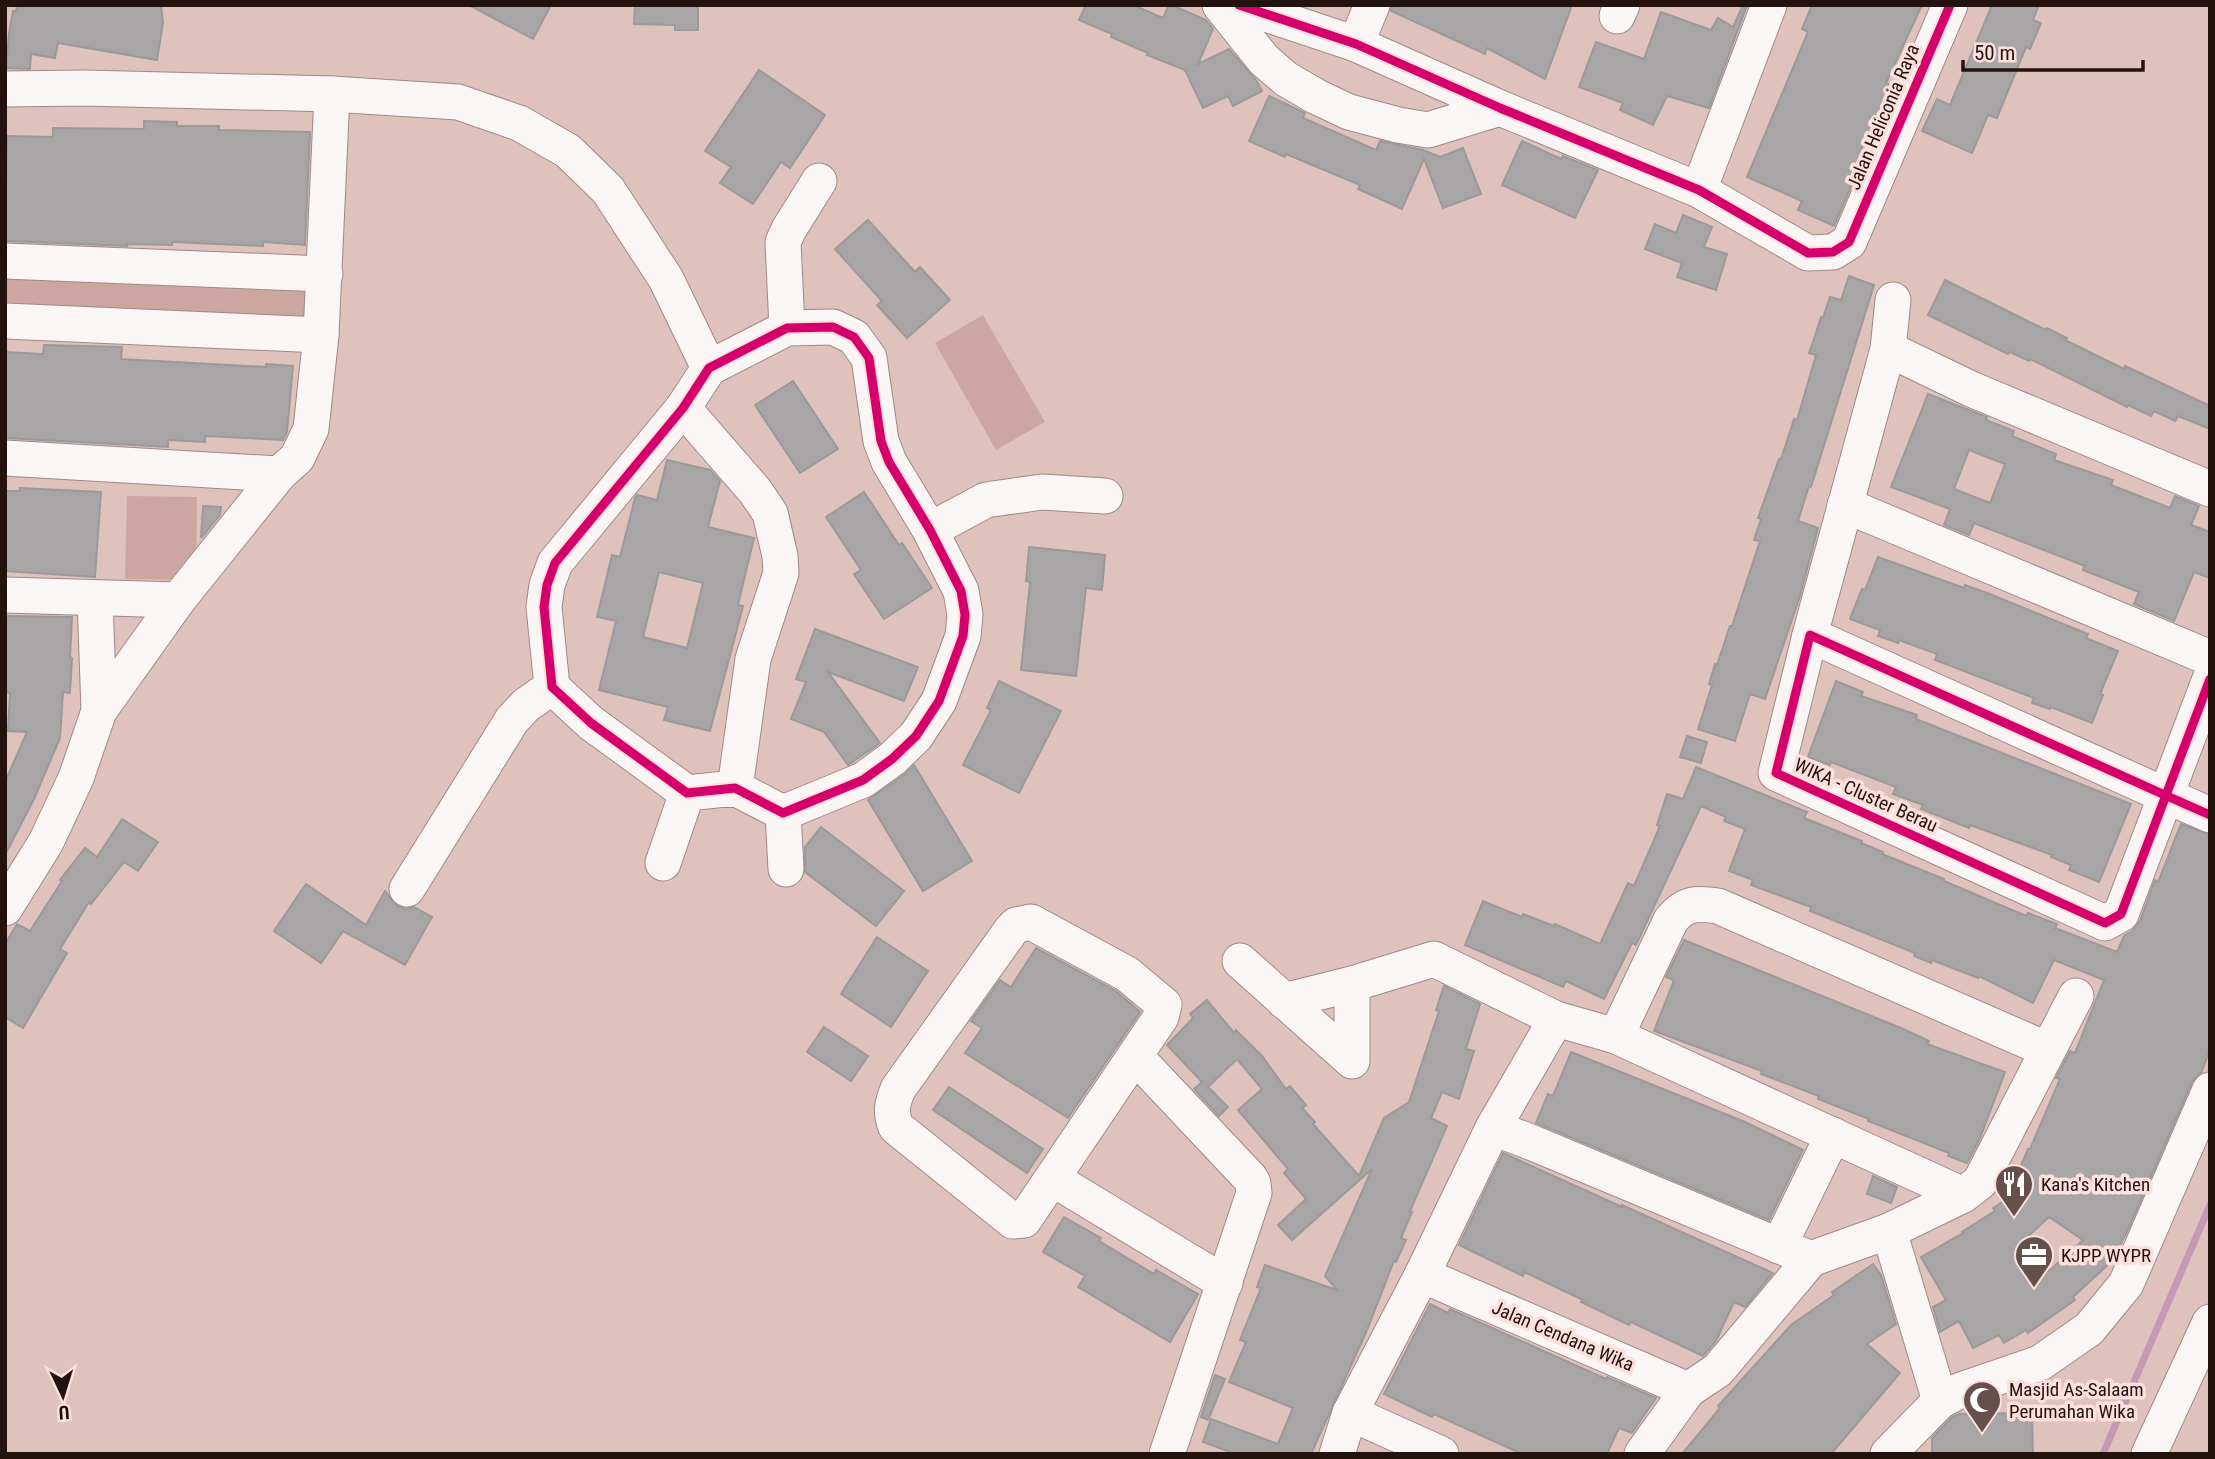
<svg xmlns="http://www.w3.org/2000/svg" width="2215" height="1459" viewBox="0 0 2215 1459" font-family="'Roboto Condensed',sans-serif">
	<rect width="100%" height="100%" fill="#e0c2bd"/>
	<!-- green -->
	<g fill="#cda6a0">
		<path d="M 5,271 L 316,281 L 315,319 L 5,310 Z"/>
		<path d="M 983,315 L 1045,422 L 996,450 L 935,343 Z"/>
		<path d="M 127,496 L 197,497 L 196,580 L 125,579 Z"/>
	</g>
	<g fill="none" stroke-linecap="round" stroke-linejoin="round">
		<!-- stream -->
		<path stroke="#c598b7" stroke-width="7" d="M 2103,1454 L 2210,1205"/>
	</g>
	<!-- building -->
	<g fill="#a7a5a5" stroke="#9b9999" stroke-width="2" fill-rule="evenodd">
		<path d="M 17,5 L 161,5 L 163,23 L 157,60 L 58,43 L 55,58 L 31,54 L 30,69 L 6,68 L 9,33 L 13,11 L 16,11 Z"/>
		<path d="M 469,5 L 551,5 L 533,39 Z"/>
		<path d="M 635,5 L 698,5 L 698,30 L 675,30 L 675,25 L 634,24 Z"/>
		<path d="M 1086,5 L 1133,5 L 1163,18 L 1169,5 L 1172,5 L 1206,20 L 1213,29 L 1198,64 L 1229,49 L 1256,80 L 1262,91 L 1233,106 L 1228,96 L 1203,108 L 1185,70 L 1147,55 L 1148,53 L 1111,37 L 1112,34 L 1079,20 Z"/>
		<path d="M 1392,5 L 1572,5 L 1545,79 L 1487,48 L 1485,54 L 1391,11 Z"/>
		<path d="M 1743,5 L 1747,5 L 1709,108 L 1667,96 L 1653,125 L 1620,110 L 1623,103 L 1579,87 L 1596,42 L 1644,59 L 1661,12 L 1711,30 L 1718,18 L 1733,27 Z"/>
		<path d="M 1812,5 L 1922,5 L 1886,83 L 1894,86 L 1880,117 L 1876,116 L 1860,152 L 1865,154 L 1834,226 L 1798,210 L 1802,201 L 1747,177 L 1808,32 L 1802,29 Z"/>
		<path d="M 1992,5 L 2039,5 L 2033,20 L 2041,23 L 2030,49 L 2026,47 L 1997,118 L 1988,115 L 1972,153 L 1922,131 L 1937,99 L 1950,105 Z"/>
		<path d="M 759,70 L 825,115 L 790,168 L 781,162 L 753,204 L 720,183 L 731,167 L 705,151 Z"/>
		<path d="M 1269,96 L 1305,113 L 1303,118 L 1376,150 L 1380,141 L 1423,150 L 1440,157 L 1463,148 L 1481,194 L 1443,208 L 1424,159 L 1402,209 L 1358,189 L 1360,185 L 1322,169 L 1286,154 L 1285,157 L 1249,141 Z"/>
		<path d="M 144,121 L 177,122 L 177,126 L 219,126 L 219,130 L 310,132 L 305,245 L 263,242 L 263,246 L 172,242 L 172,245 L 127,244 L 127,246 L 5,241 L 7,136 L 53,137 L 53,128 L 144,129 Z"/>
		<path d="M 1522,141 L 1561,159 L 1563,156 L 1598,170 L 1575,218 L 1502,185 Z"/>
		<path d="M 1683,215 L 1712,227 L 1704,247 L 1727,254 L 1716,290 L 1677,277 L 1682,263 L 1645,249 L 1655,224 L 1676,233 Z"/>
		<path d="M 868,220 L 915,272 L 920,267 L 950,300 L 907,338 L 877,305 L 882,301 L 835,249 Z"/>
		<path d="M 1849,276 L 1874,285 L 1811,487 L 1809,486 L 1798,521 L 1818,528 L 1800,596 L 1765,699 L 1750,694 L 1735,741 L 1698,729 L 1712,685 L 1709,684 L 1715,664 L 1717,665 L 1730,626 L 1732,626 L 1760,541 L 1754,540 L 1761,519 L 1758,518 L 1779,459 L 1781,459 L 1794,419 L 1797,420 L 1816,355 L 1809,353 L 1815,336 L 1821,317 L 1823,318 L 1830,297 L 1841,300 Z"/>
		<path d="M 1945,280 L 2046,330 L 2047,328 L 2067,338 L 2065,340 L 2124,369 L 2125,366 L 2210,406 L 2210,429 L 2178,416 L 2175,421 L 2154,411 L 2151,416 L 2128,405 L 2127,407 L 2030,359 L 2029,361 L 2010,352 L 2008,354 L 1928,315 Z"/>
		<path d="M 44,345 L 122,347 L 121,359 L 266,367 L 266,364 L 293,366 L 287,432 L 283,440 L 205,436 L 205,442 L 168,440 L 168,447 L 5,438 L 5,352 L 43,354 Z"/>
		<path d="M 793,381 L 838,449 L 800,473 L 755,405 Z"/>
		<path d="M 1928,394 L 1987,417 L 1986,420 L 2014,431 L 2012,436 L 2056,454 L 2054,460 L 2113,480 L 2111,485 L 2170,508 L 2175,496 L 2199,506 L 2191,525 L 2210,532 L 2210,578 L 2194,572 L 2174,621 L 2134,604 L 2139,592 L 2083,570 L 2085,566 L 1974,523 L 1969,535 L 1944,525 L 1950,509 L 1891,487 ZM 1969,450 L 2005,464 L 1990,503 L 1954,489 Z"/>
		<path d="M 667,460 L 710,470 L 720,481 L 708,527 L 754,538 L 738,605 L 743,606 L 710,731 L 664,720 L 668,707 L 599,690 L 616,621 L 597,617 L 612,555 L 620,557 L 635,498 L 637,495 L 657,500 ZM 659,572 L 703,583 L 687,648 L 643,637 Z"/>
		<path d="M 20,488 L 101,492 L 95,577 L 5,571 L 5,491 L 20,491 Z"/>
		<path d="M 864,492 L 899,545 L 902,543 L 932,588 L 884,619 L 854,574 L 861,570 L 826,517 Z"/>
		<path d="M 203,506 L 221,507 L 220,515 L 202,537 L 201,537 Z"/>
		<path d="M 1029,547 L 1105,555 L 1102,590 L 1086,588 L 1076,676 L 1021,670 L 1030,582 L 1026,581 Z"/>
		<path d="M 1878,557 L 1964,588 L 1965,585 L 1987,593 L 2088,634 L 2086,638 L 2118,651 L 2100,694 L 2103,695 L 2092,723 L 2051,707 L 2050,709 L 2032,703 L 2034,698 L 1935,660 L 1937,654 L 1899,640 L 1898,643 L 1878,636 L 1880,630 L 1850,619 L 1862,589 L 1865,590 Z"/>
		<path d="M 5,616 L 72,617 L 70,657 L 72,658 L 70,693 L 63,692 L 60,738 L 34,799 L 5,855 L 5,782 L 27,732 L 8,731 L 10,693 L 5,692 Z"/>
		<path d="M 815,629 L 918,667 L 904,701 L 828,672 L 880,743 L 848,765 L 824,732 L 791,719 L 806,682 L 796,679 Z"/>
		<path d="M 999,681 L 1061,711 L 1019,793 L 963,765 L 991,710 L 987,708 Z"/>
		<path d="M 1836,681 L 1863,692 L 1861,696 L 1917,715 L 1916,719 L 2131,804 L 2099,882 L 2069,870 L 2071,865 L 2051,857 L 2052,855 L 1970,825 L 1969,828 L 1921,809 L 1923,805 L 1893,794 L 1896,787 L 1831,762 L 1830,765 L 1808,757 Z"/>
		<path d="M 1687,736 L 1707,742 L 1701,763 L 1680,757 Z"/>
		<path d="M 914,765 L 972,861 L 923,891 L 868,800 L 904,775 Z"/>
		<path d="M 1696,767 L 1807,812 L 1804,818 L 1862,841 L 1861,843 L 1883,852 L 1882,854 L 1944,879 L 1944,881 L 2026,916 L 2028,913 L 2057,924 L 2055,928 L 2117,952 L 2124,936 L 2132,931 L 2140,921 L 2155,880 L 2158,882 L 2181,824 L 2210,835 L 2210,1050 L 2201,1073 L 2192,1082 L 2127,1232 L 2111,1262 L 2073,1297 L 2075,1300 L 2028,1333 L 2026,1330 L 2004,1343 L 1999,1335 L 1973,1348 L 1959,1321 L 1940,1332 L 1933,1307 L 1946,1300 L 1921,1257 L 1963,1233 L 1962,1232 L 1995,1211 L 1993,1208 L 2031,1184 L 2016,1177 L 2028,1149 L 2030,1149 L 2060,1079 L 2056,1078 L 2070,1051 L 2075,1053 L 2104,980 L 2054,960 L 2033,1003 L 1979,976 L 1978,978 L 1932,960 L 1931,963 L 1914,956 L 1915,953 L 1810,911 L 1811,907 L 1751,885 L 1753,880 L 1729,871 L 1745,829 L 1724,821 L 1726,817 L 1701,806 L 1636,945 L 1632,943 L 1604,999 L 1566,981 L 1563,987 L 1465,945 L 1483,901 L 1522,917 L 1523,914 L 1554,926 L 1555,924 L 1600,944 L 1628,883 L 1634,886 L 1660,826 L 1657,825 L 1667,794 L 1683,799 ZM 2049,1217 L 2083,1240 L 2049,1271 L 2023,1241 Z"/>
		<path d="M 122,819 L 158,842 L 138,871 L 124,862 L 91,904 L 89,902 L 60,949 L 67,953 L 23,1028 L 5,1017 L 5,944 L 17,924 L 30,931 L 62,881 L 60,880 L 85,848 L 97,857 Z"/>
		<path d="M 821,827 L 904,891 L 876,926 L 805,872 L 805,847 Z"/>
		<path d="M 306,884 L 366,925 L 385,891 L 397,906 L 406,909 L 414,907 L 432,917 L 405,965 L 343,931 L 321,963 L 274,931 Z"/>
		<path d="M 877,937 L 928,971 L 891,1027 L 841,994 Z"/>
		<path d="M 1684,940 L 1901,1028 L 1929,1041 L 1927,1044 L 2005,1072 L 1980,1138 L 1967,1163 L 1948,1156 L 1949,1153 L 1868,1121 L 1869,1119 L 1818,1099 L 1819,1096 L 1761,1074 L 1762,1071 L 1654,1031 L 1674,980 L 1666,977 Z"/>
		<path d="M 1036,948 L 1116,991 L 1140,1012 L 1068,1118 L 965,1053 L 982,1028 L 971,1021 L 1000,980 L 1011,987 Z"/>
		<path d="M 1444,986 L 1480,1004 L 1466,1049 L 1474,1051 L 1459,1099 L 1442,1092 L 1431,1118 L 1447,1126 L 1410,1211 L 1412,1212 L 1401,1238 L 1406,1240 L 1396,1262 L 1394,1261 L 1367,1330 L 1311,1454 L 1235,1454 L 1203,1442 L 1211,1419 L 1278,1444 L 1293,1408 L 1229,1382 L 1246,1342 L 1240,1340 L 1261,1288 L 1257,1287 L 1265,1265 L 1337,1290 L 1325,1276 L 1372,1169 L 1292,1240 L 1278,1225 L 1306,1199 L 1284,1173 L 1288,1169 L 1238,1110 L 1262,1089 L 1237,1059 L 1208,1087 L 1228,1107 L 1219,1116 L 1194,1089 L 1202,1082 L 1167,1045 L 1193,1018 L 1190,1014 L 1207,1000 L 1234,1033 L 1236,1030 L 1262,1056 L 1286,1089 L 1290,1086 L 1306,1105 L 1302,1108 L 1315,1122 L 1313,1124 L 1359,1176 L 1384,1118 L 1409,1102 L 1439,1011 L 1436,1010 Z"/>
		<path d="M 824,1027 L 868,1056 L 851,1081 L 807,1052 Z"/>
		<path d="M 1571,1052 L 1745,1122 L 1803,1150 L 1769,1220 L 1536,1123 L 1548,1094 L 1553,1096 Z"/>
		<path d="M 949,1087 L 1043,1149 L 1027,1173 L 933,1110 Z"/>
		<path d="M 1503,1153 L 1622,1207 L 1622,1205 L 1773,1273 L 1745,1307 L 1734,1302 L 1716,1341 L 1703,1356 L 1631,1322 L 1629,1325 L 1581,1302 L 1583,1300 L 1524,1272 L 1523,1276 L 1459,1245 Z"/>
		<path d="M 1873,1176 L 1897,1187 L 1891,1203 L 1867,1194 Z"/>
		<path d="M 1064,1217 L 1101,1238 L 1099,1241 L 1154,1274 L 1156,1270 L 1198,1294 L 1170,1342 L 1078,1287 L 1085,1276 L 1043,1252 Z"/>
		<path d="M 1873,1264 L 1881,1275 L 1896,1324 L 1867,1344 L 1900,1373 L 1831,1454 L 1682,1454 L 1720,1408 L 1718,1406 L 1791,1325 L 1834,1295 L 1832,1292 Z"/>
		<path d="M 1430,1304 L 1448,1313 L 1450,1309 L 1606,1379 L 1607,1377 L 1656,1398 L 1632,1433 L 1619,1428 L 1607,1454 L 1522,1454 L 1434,1414 L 1432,1417 L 1384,1394 Z"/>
		<path d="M 1215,1375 L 1225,1379 L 1208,1420 L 1201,1417 Z"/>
		<path d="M 2032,1413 L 2033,1454 L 1932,1454 L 1932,1438 L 1952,1417 L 1959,1414 Z"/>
	</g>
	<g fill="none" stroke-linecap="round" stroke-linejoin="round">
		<defs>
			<g id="minor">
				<path d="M 1220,5 L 1264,60 L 1286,79 L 1317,97 L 1349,112 L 1398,125 L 1428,130 L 1500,108"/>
				<path d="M 1239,5 L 1356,44 L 1500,108 L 1699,190 L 1808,253 L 1833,252 L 1849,242 L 1950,5"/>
				<path d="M 1617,16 L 1622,5"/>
				<path d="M 1356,44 L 1372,5"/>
				<path d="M 5,89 L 84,88 L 332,94 L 458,102 L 519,123 L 568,151 L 608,190 L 666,279 L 709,368"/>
				<path d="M 1699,190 L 1769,5"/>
				<path d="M 5,261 L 325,274"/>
				<path d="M 5,321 L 321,335"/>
				<path d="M 833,327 L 854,337 L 869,358 L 881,441 L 889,462 L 930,530 L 961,591 L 965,615 L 963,636 L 939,701 L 916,736 L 892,759 L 863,780 L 783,813 L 735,788 L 687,793 L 591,723 L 552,687 L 544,607 L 547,585 L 555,563 L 683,408 L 709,368 L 787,328 Z"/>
				<path d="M 787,328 L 783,242 L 789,229 L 819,181"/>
				<path d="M 1888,349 L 1971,389 L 2210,489"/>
				<path d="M 683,408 L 755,491 L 770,513 L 780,556 L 781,573 L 753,659 L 735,788"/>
				<path d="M 5,458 L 279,474"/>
				<path d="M 1845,505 L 2210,658"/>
				<path d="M 930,530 L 986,500 L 1042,492 L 1105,496"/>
				<path d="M 5,595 L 178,600"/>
				<path d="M 1810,635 L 1888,349 L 1893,300"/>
				<path d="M 2210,679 L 2121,914 L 2105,923 L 1776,773 L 1810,635 L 2167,796 L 2210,815"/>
				<path d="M 99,711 L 178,600 L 279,474 L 297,458 L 311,429 L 321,335 L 332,94"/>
				<path d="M 783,813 L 786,869"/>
				<path d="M 663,863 L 687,793"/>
				<path d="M 407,889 L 512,720 L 526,705 L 552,687"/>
				<path d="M 5,908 L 46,842 L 76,778 L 99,711 L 95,599"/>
				<path d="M 1031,922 L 1127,974 L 1164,1005 L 1161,1017 L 1024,1220 L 1013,1221 L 896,1127 C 890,1112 892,1104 898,1089 L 1012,929 L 1016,925 Z"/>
				<path d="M 1240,961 L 1352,1061 L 1352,984 L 1284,1001"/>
				<path d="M 1352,984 L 1434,959 L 1556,1019"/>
				<path d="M 1616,1036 L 1556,1019 L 1493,1128 L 1523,1139 L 1811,1259 L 1889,1231"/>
				<path d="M 1135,1056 L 1250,1178 L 1253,1183 L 1254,1193 L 1167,1454"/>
				<path d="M 1493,1128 L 1422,1275 L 1688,1390 L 1718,1370 L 1811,1259"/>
				<path d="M 1053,1179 L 1225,1283"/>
				<path d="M 1963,1195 L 1616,1036 L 1671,920 C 1686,902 1697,903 1718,906 L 2048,1050"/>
				<path d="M 1779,1246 L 1833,1135"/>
				<path d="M 1422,1275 L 1350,1413 L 1441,1454"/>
				<path d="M 1940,1401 L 1889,1231 L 1963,1195 L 1980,1182 L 2076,996"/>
				<path d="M 1337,1454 L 1350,1413"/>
				<path d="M 1642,1454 L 1688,1390"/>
				<path d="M 1888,1454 L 1940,1401 L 1961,1390 L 2040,1363 L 2089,1329 L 2126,1284 L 2210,1090"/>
				<path d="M 2149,1454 L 2210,1322"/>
			</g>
		</defs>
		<!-- minor casing -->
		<use href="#minor" stroke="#9f8985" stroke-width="37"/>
		<!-- minor -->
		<use href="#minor" stroke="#faf6f5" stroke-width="35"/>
		<defs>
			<g id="cycleway">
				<path d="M 1239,5 L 1356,44 L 1500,108 L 1699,190 L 1808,253 L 1833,252 L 1849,242 L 1950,5"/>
				<path d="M 833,327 L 854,337 L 869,358 L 881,441 L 889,462 L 930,530 L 961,591 L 965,615 L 963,636 L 939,701 L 916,736 L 892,759 L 863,780 L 783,813 L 735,788 L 687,793 L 591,723 L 552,687 L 544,607 L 547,585 L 555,563 L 683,408 L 709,368 L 787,328 Z"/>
				<path d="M 2210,679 L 2121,914 L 2105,923 L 1776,773 L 1810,635 L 2167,796 L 2210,815"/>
			</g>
		</defs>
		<!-- cycleway casing -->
		<use href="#cycleway" stroke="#fce0db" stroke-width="13"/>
		<!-- cycleway -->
		<use href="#cycleway" stroke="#d6006c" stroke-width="9"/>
	</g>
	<!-- icons -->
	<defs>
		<symbol id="restaurant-pin" viewBox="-11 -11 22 30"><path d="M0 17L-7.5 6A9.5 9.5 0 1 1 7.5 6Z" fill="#66504c" stroke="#fce0db"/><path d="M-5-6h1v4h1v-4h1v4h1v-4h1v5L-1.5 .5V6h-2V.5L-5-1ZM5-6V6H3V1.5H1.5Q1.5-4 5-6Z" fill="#fff"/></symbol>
		<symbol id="office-pin" viewBox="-11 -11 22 30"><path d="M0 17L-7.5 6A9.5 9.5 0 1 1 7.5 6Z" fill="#66504c" stroke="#fce0db"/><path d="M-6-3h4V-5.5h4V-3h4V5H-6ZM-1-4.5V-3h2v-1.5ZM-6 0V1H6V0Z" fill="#fff"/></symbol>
		<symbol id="mosque-pin" viewBox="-11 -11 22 30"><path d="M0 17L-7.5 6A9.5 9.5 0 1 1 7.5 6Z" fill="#66504c" stroke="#fce0db"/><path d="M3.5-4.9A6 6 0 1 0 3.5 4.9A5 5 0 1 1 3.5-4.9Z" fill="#fff"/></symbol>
	</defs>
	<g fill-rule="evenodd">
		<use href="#restaurant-pin" x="1992" y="1162" width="44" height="60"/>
		<use href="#office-pin" x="2012" y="1233" width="44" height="60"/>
		<use href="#mosque-pin" x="1960" y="1378" width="44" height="60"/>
	</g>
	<g text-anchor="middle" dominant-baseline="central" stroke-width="7" stroke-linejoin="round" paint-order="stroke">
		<!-- street labels -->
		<g font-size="19" fill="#24120f" stroke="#fce0db">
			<text transform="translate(1883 117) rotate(-67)">Jalan Heliconia Raya</text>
			<text transform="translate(1866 795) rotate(24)">WIKA - Cluster Berau</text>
			<text transform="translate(1563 1336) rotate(23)">Jalan Cendana Wika</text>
		</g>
		<!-- poi labels -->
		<g font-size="19" fill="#24120f" stroke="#fce0db" text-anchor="start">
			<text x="2041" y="1184">Kana's Kitchen</text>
			<text x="2061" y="1255">KJPP WYPR</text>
			<text x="2009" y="1389">Masjid As-Salaam<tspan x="2009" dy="22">Perumahan Wika</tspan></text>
		</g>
	</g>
	<!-- border -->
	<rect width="2215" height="1459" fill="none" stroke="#24120f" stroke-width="14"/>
	<!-- north arrow -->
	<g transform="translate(63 1396) rotate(176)" stroke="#fce0db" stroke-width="5" paint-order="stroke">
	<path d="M0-5L12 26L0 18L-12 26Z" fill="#24120f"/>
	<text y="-10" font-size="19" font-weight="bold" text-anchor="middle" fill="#24120f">U</text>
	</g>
	<!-- scale -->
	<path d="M1963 60v10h180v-10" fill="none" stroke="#24120f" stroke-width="3.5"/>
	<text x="1974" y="60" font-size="21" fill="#24120f" stroke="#fce0db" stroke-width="5" paint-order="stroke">50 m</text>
</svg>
